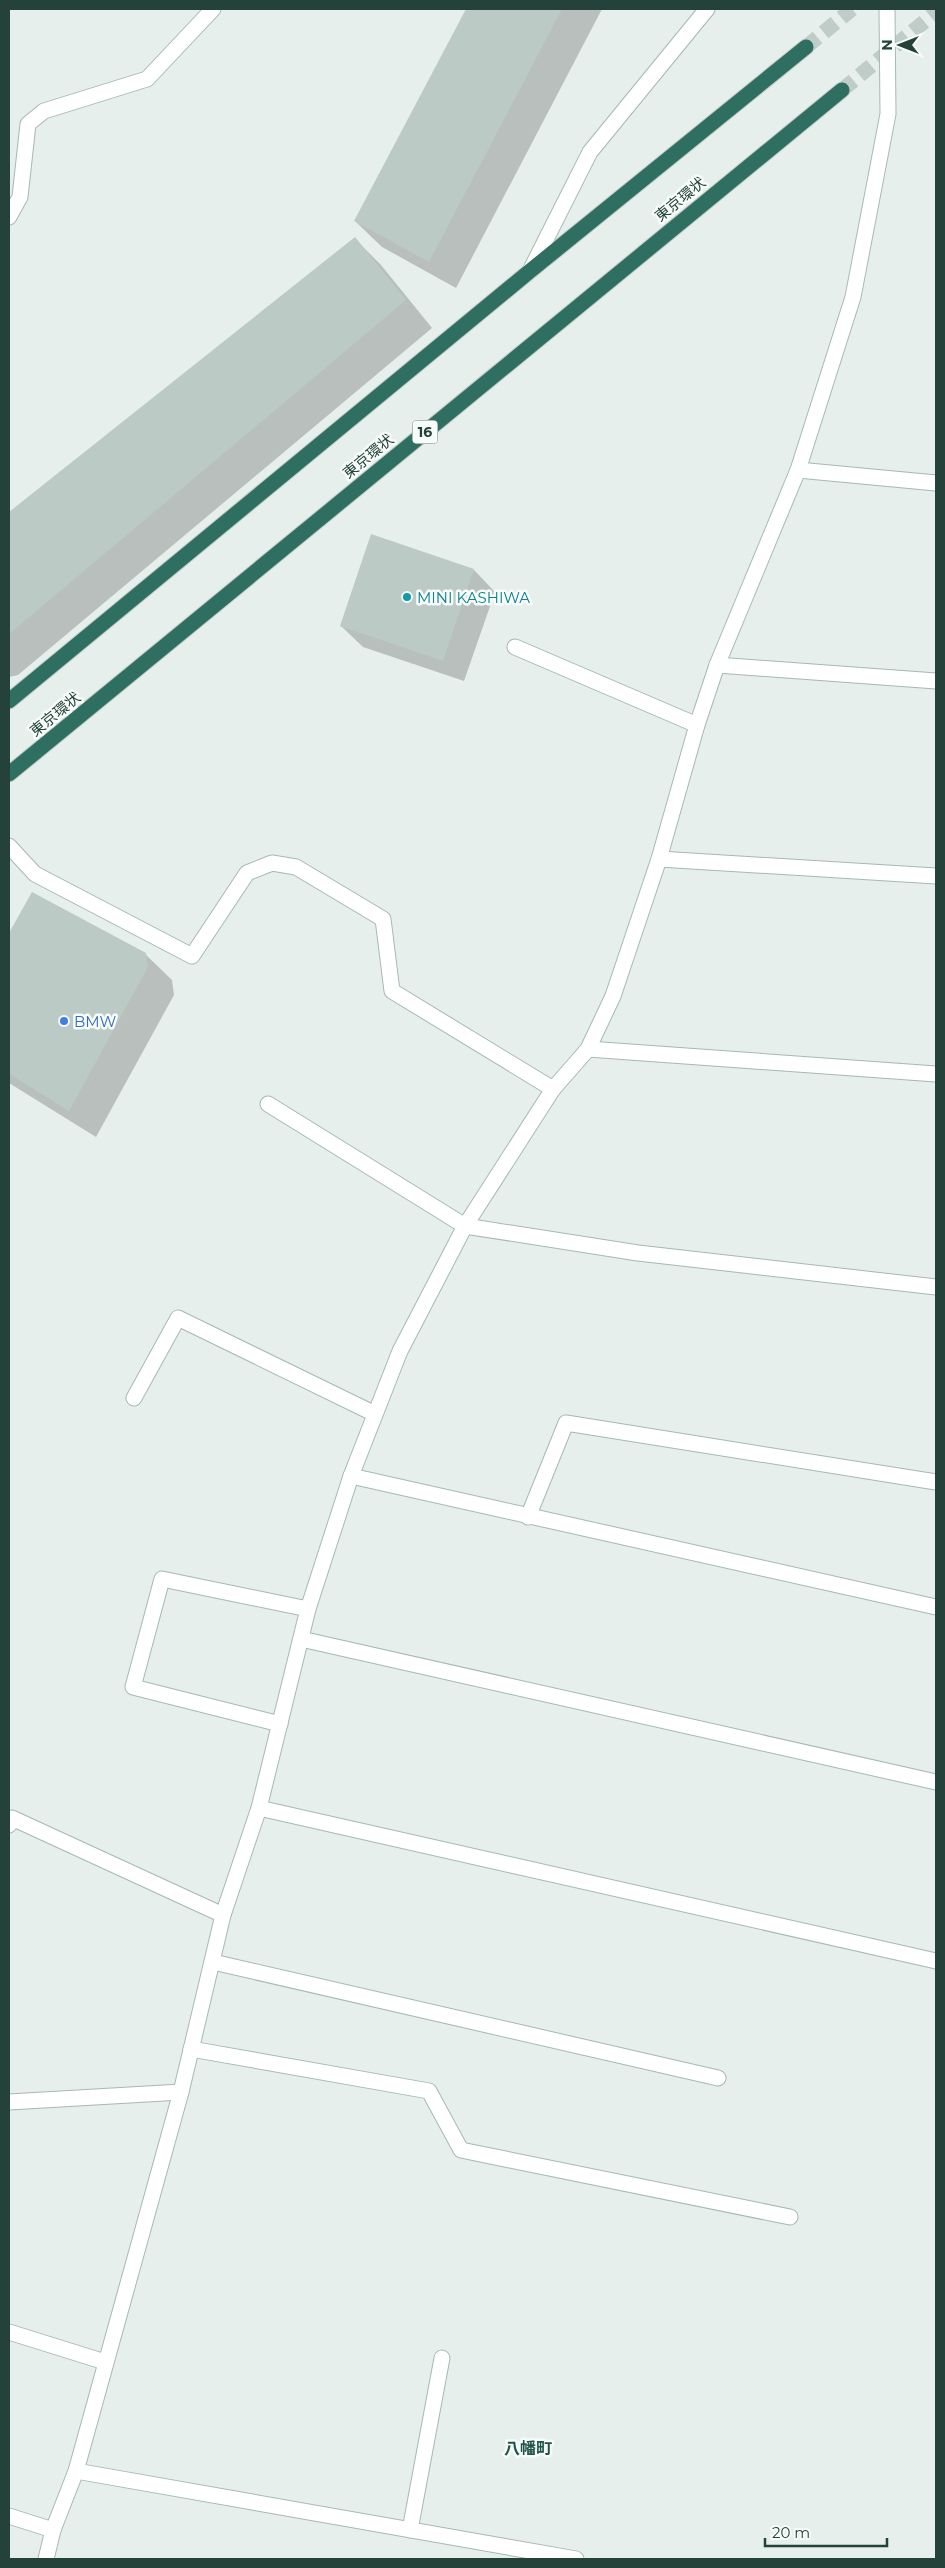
<svg xmlns="http://www.w3.org/2000/svg" width="945" height="2568" viewBox="0 0 945 2568" font-family="Montserrat,'Noto Sans JP',sans-serif">
	<rect width="100%" height="100%" fill="#e6efeb"/>
	<!-- shadow -->
	<g fill="#0003">
		<path d="M 467,9 L 602,9 L 456,288 L 382,247 L 355,221 Z"/>
		<path d="M 355,239 L 381,265 L 432,328 L 18,675 L 9,677 L 9,514 Z"/>
		<path d="M 474,570 L 495,592 L 464,681 L 363,647 L 341,626 Z"/>
		<path d="M 33,894 L 145,954 L 172,980 L 174,995 L 96,1137 L 9,1083 L 9,935 Z"/>
	</g>
	<!-- building -->
	<g fill="#bbcac4">
		<path d="M 466,9 L 562,9 L 429,262 L 354,221 Z"/>
		<path d="M 355,237 L 406,300 L 9,634 L 9,512 Z"/>
		<path d="M 371,534 L 474,569 L 443,661 L 340,626 Z"/>
		<path d="M 32,892 L 146,953 L 148,967 L 69,1111 L 9,1074 L 9,933 Z"/>
	</g>
	<g fill="none" stroke-linecap="round" stroke-linejoin="round">
		<!-- highway-tunnel -->
		<g stroke="#bfccc8" stroke-width="15" stroke-dasharray="15 8" stroke-linecap="butt">
			<path d="M 806,47 L 852,9"/>
			<path d="M 842,90 L 936,12"/>
		</g>
		<defs>
			<g id="minor">
				<path d="M 9,217 L 20,197 L 28,124 L 44,111 L 147,79 L 213,9"/>
				<path d="M 530,271 L 590,152 L 707,9"/>
				<path d="M 798,470 L 936,483"/>
				<path d="M 515,647 L 697,725"/>
				<path d="M 717,665 L 936,681"/>
				<path d="M 9,846 L 35,874 L 192,956 L 247,873 L 272,863 L 296,867 L 383,919 L 392,991 L 553,1089"/>
				<path d="M 659,859 L 936,876"/>
				<path d="M 588,1049 L 936,1074"/>
				<path d="M 268,1104 L 465,1226 L 638,1253 L 936,1287"/>
				<path d="M 134,1398 L 178,1318 L 375,1414"/>
				<path d="M 351,1476 L 936,1607"/>
				<path d="M 528,1517 L 566,1423 L 936,1482"/>
				<path d="M 301,1639 L 936,1782"/>
				<path d="M 280,1724 L 133,1687 L 162,1579 L 308,1609"/>
				<path d="M 259,1808 L 936,1961"/>
				<path d="M 9,1825 L 12,1818 L 223,1915"/>
				<path d="M 213,1962 L 718,2078"/>
				<path d="M 191,2049 L 429,2091 L 461,2150 L 790,2217"/>
				<path d="M 9,2102 L 181,2092"/>
				<path d="M 9,2332 L 105,2362"/>
				<path d="M 76,2471 L 576,2559"/>
				<path d="M 9,2516 L 53,2530"/>
				<path d="M 410,2530 L 442,2358"/>
				<path d="M 46,2559 L 53,2530 L 76,2471 L 181,2092 L 223,1915 L 259,1808 L 308,1609 L 351,1476 L 400,1351 L 465,1226 L 553,1089 L 588,1049 L 613,996 L 659,859 L 697,725 L 717,665 L 798,470 L 853,297 L 888,114 L 887,9"/>
			</g>
			<g id="highway">
				<path d="M 9,701 L 530,271 L 806,47"/>
				<path d="M 9,774 L 842,90"/>
			</g>
		</defs>
		<!-- minor casing -->
		<use href="#minor" stroke="#a8b8b2" stroke-width="17"/>
		<!-- highway casing -->
		<use href="#highway" stroke="#c2cac8" stroke-width="17"/>
		<!-- minor -->
		<use href="#minor" stroke="#fff" stroke-width="15"/>
		<!-- highway -->
		<use href="#highway" stroke="#2f6f62" stroke-width="15"/>
	</g>
	<!-- markers -->
	<circle fill="#0f9aa8" stroke="#f7fbf9" stroke-width="2" cx="407" cy="597" r="5"/>
	<circle fill="#3f7fe0" stroke="#f7fbf9" stroke-width="2" cx="64" cy="1021" r="5"/>
	<g text-anchor="middle" dominant-baseline="central" stroke-width="5" stroke-linejoin="round" paint-order="stroke">
		<!-- shield labels -->
		<rect fill="#f7fbf9" stroke="#637a73" stroke-width="1" x="412.5" y="420.5" width="25" height="23" rx="4"/>
		<g font-size="14" font-weight="bold" fill="#24423a">
			<text x="425" y="432">16</text>
		</g>
		<!-- street labels -->
		<g font-size="15" fill="#24423a" stroke="#f7fbf9">
			<text transform="translate(680 199) rotate(-39)">東京環状</text>
			<text transform="translate(368 456) rotate(-39)">東京環状</text>
			<text transform="translate(55 714) rotate(-39)">東京環状</text>
		</g>
		<!-- culture labels -->
		<g font-size="15" fill="#0d838f" stroke="#f7fbf9" text-anchor="start">
			<text x="417" y="597">MINI KASHIWA</text>
		</g>
		<!-- shop labels -->
		<g font-size="15" fill="#366cbe" stroke="#f7fbf9" text-anchor="start">
			<text x="74" y="1021">BMW</text>
		</g>
		<!-- neighbourhood labels -->
		<g font-size="16" font-weight="bold" fill="#1f5548" stroke="#f7fbf9">
			<text x="528" y="2448">八幡町</text>
		</g>
	</g>
	<!-- border -->
	<rect width="945" height="2568" fill="none" stroke="#24423a" stroke-width="20"/>
	<!-- north arrow -->
	<g transform="translate(900 45) rotate(270)" stroke="#f7fbf9" stroke-width="4" paint-order="stroke">
	<path d="M0-4L9 19L0 12L-9 19Z" fill="#24423a"/>
	<text y="-8" font-size="14" font-weight="bold" text-anchor="middle" fill="#24423a">N</text>
	</g>
	<!-- scale -->
	<path d="M765 2538v8h122v-8" fill="none" stroke="#24423a" stroke-width="2.5"/>
	<text x="772" y="2538" font-size="15" fill="#24423a" stroke="#f7fbf9" stroke-width="4" paint-order="stroke">20 m</text>
</svg>
